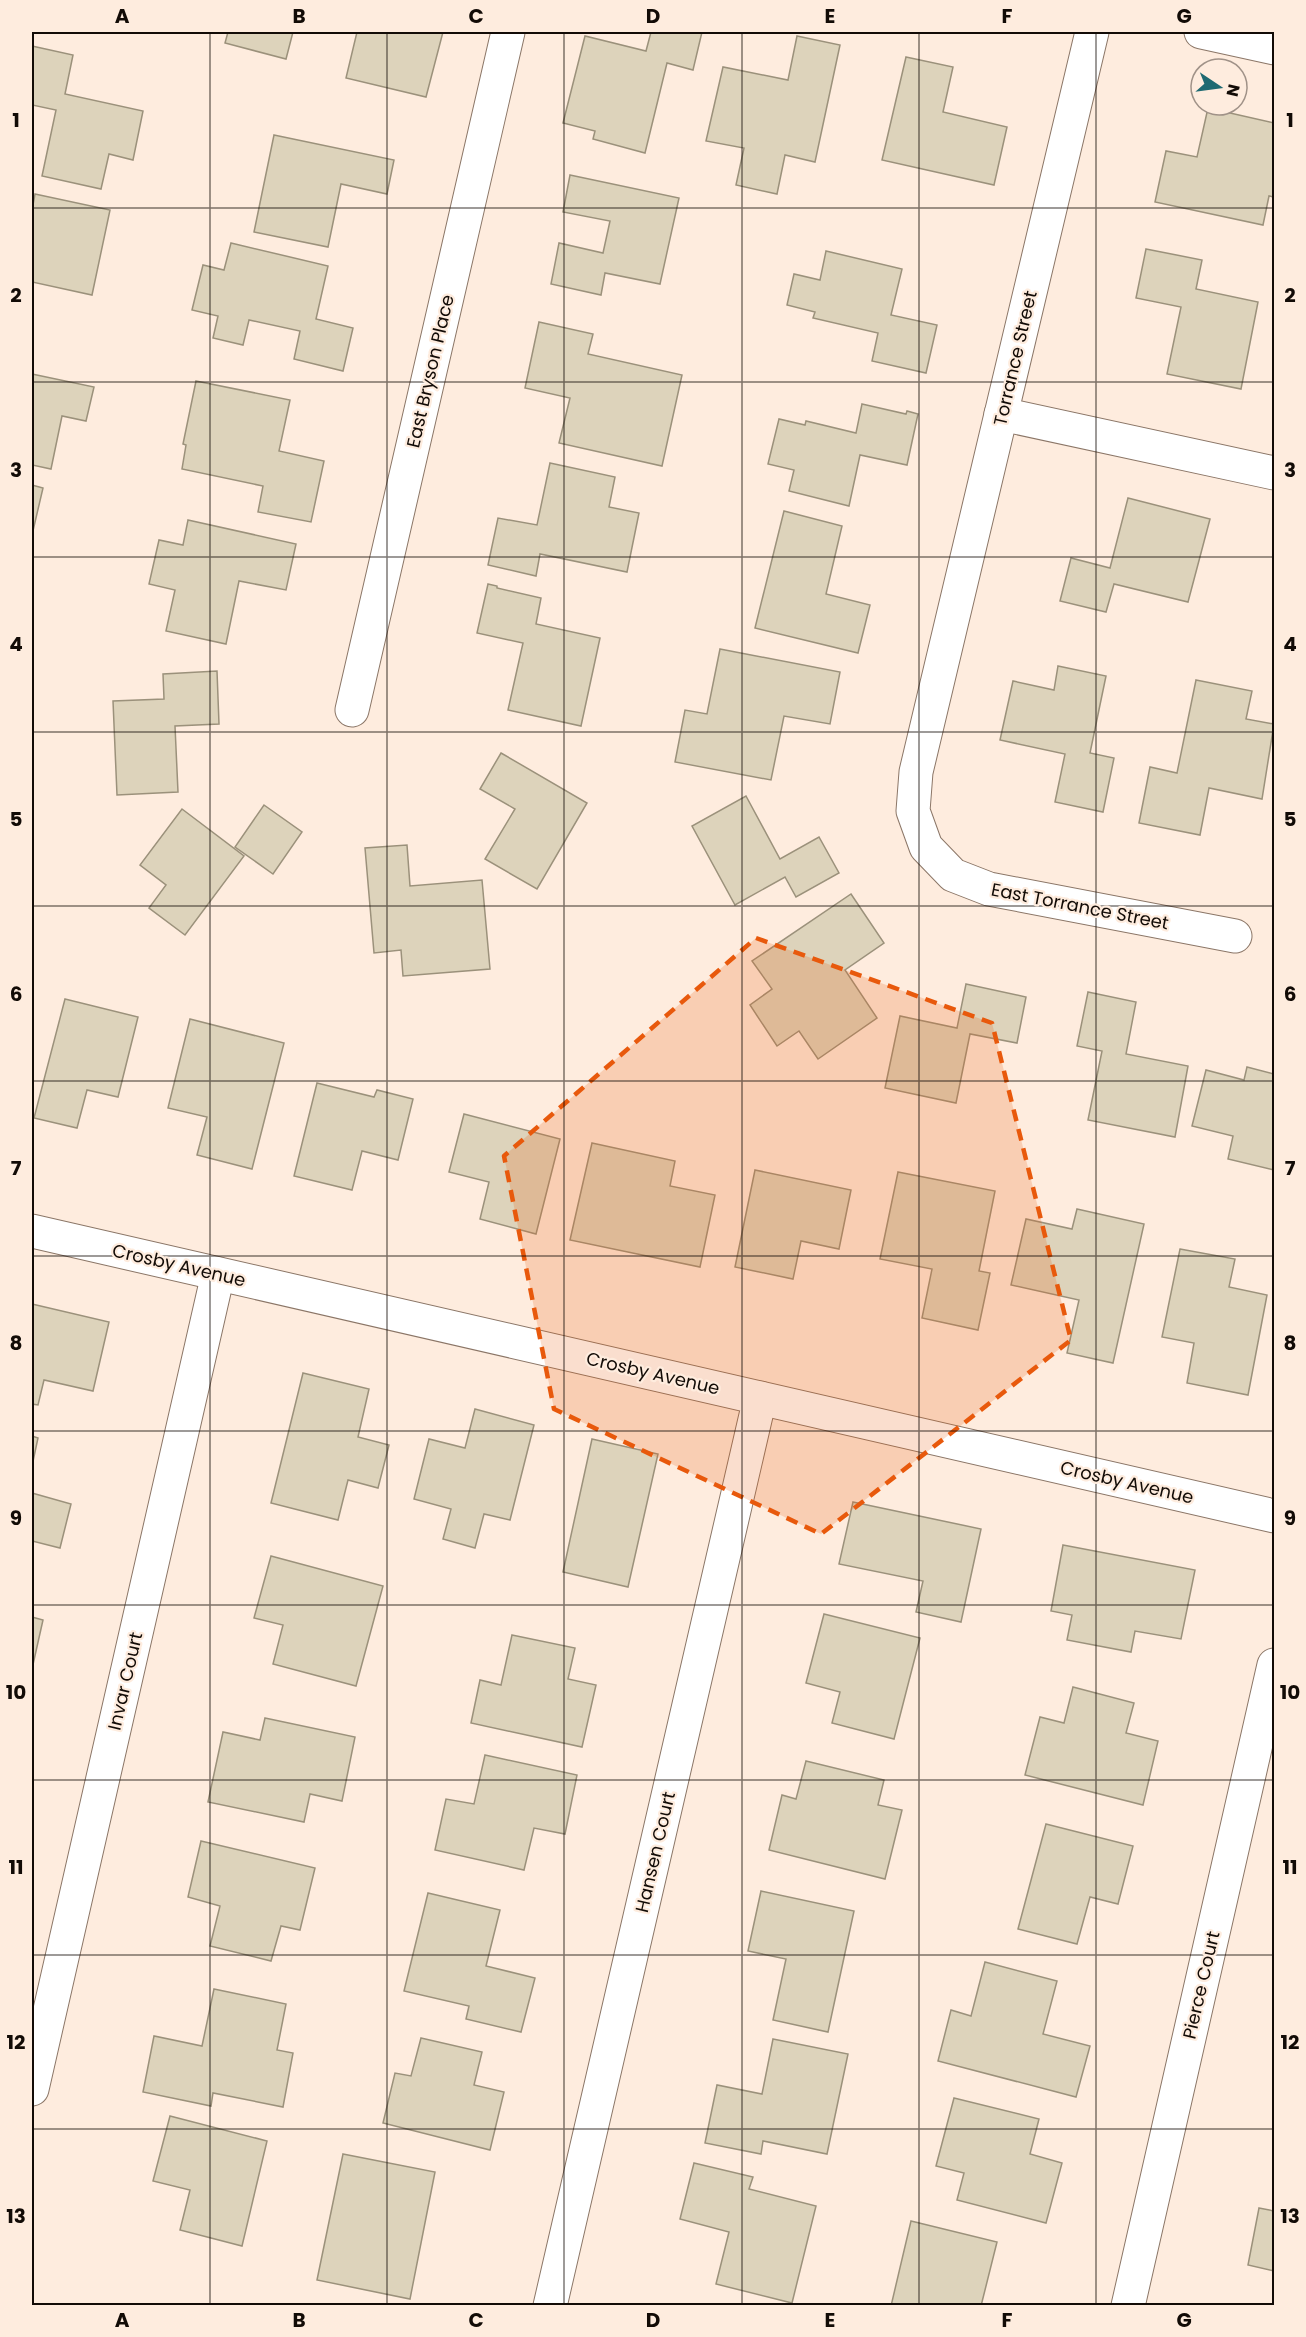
<svg xmlns="http://www.w3.org/2000/svg" width="1306" height="2337" viewBox="0 0 1306 2337" font-family="Poppins,sans-serif">
	<rect width="100%" height="100%" fill="#feecde"/>
	<!-- building -->
	<g fill="#ddd3bb" stroke="#9b917b" stroke-width="1.5">
		<path d="M 228,32 L 293,32 L 286,59 L 225,43 Z"/>
		<path d="M 357,32 L 443,32 L 426,97 L 346,78 Z"/>
		<path d="M 651,32 L 702,32 L 693,70 L 667,63 L 645,153 L 593,139 L 595,131 L 563,123 L 585,36 L 646,51 Z"/>
		<path d="M 797,36 L 840,45 L 815,162 L 785,155 L 777,194 L 736,185 L 744,148 L 706,141 L 723,67 L 788,80 Z"/>
		<path d="M 32,46 L 73,55 L 65,94 L 143,111 L 133,160 L 109,154 L 101,189 L 42,176 L 56,110 L 32,105 Z"/>
		<path d="M 906,57 L 953,67 L 943,112 L 1007,127 L 994,185 L 882,160 Z"/>
		<path d="M 1208,108 L 1274,123 L 1274,197 L 1269,196 L 1263,225 L 1155,202 L 1166,151 L 1197,157 Z"/>
		<path d="M 274,135 L 394,160 L 387,194 L 341,184 L 328,247 L 254,232 Z"/>
		<path d="M 570,175 L 679,198 L 660,284 L 605,273 L 601,295 L 551,284 L 559,243 L 603,253 L 610,221 L 563,212 Z"/>
		<path d="M 35,194 L 110,210 L 92,295 L 32,282 L 32,210 Z"/>
		<path d="M 231,243 L 328,266 L 316,319 L 353,328 L 343,371 L 294,359 L 300,331 L 249,320 L 243,345 L 213,338 L 218,316 L 192,310 L 203,265 L 224,270 Z"/>
		<path d="M 1146,249 L 1202,260 L 1196,289 L 1258,302 L 1241,389 L 1167,374 L 1181,307 L 1136,298 Z"/>
		<path d="M 826,251 L 902,269 L 891,315 L 937,325 L 926,373 L 872,361 L 878,333 L 813,318 L 815,312 L 787,305 L 794,274 L 820,280 Z"/>
		<path d="M 539,322 L 593,334 L 588,354 L 682,375 L 662,466 L 559,443 L 570,398 L 525,388 Z"/>
		<path d="M 32,374 L 94,387 L 86,421 L 62,416 L 51,469 L 32,465 Z"/>
		<path d="M 196,381 L 290,400 L 279,451 L 324,461 L 311,522 L 258,512 L 263,486 L 182,469 L 186,445 L 183,444 Z"/>
		<path d="M 862,404 L 906,414 L 907,411 L 918,414 L 907,465 L 860,455 L 849,506 L 789,491 L 794,470 L 768,464 L 779,419 L 805,425 L 806,421 L 856,433 Z"/>
		<path d="M 550,463 L 615,477 L 609,507 L 639,513 L 627,572 L 540,554 L 536,576 L 488,565 L 498,518 L 537,525 Z"/>
		<path d="M 32,485 L 43,488 L 32,535 Z"/>
		<path d="M 1128,498 L 1210,519 L 1188,602 L 1114,584 L 1106,612 L 1060,601 L 1071,558 L 1110,568 Z"/>
		<path d="M 784,511 L 842,526 L 826,594 L 870,605 L 858,653 L 755,628 Z"/>
		<path d="M 188,520 L 296,544 L 286,590 L 239,581 L 226,644 L 166,631 L 175,590 L 149,584 L 159,540 L 183,545 Z"/>
		<path d="M 488,584 L 497,586 L 497,588 L 541,598 L 536,624 L 600,638 L 581,726 L 508,710 L 523,643 L 477,633 Z"/>
		<path d="M 720,649 L 840,672 L 830,724 L 784,716 L 771,780 L 675,762 L 685,710 L 707,714 Z"/>
		<path d="M 1058,666 L 1106,676 L 1090,753 L 1114,758 L 1103,812 L 1055,802 L 1065,754 L 1000,740 L 1013,681 L 1054,690 Z"/>
		<path d="M 217,671 L 219,724 L 175,726 L 178,792 L 117,795 L 113,701 L 164,699 L 163,674 Z"/>
		<path d="M 1196,680 L 1252,691 L 1246,719 L 1274,724 L 1262,799 L 1209,788 L 1200,835 L 1139,823 L 1150,767 L 1177,773 Z"/>
		<path d="M 501,753 L 587,803 L 537,889 L 485,859 L 515,809 L 480,789 Z"/>
		<path d="M 746,796 L 780,859 L 819,837 L 839,873 L 796,897 L 785,877 L 735,905 L 692,826 Z"/>
		<path d="M 264,805 L 302,832 L 273,874 L 235,847 Z"/>
		<path d="M 182,809 L 244,856 L 185,935 L 149,908 L 166,885 L 140,865 Z"/>
		<path d="M 407,845 L 410,886 L 482,880 L 490,969 L 403,976 L 401,950 L 374,953 L 365,848 Z"/>
		<path d="M 851,894 L 884,943 L 845,970 L 877,1018 L 818,1059 L 799,1031 L 777,1046 L 750,1005 L 772,989 L 752,961 Z"/>
		<path d="M 966,984 L 1026,997 L 1017,1043 L 970,1034 L 956,1103 L 885,1088 L 900,1016 L 957,1028 Z"/>
		<path d="M 1088,992 L 1136,1002 L 1126,1054 L 1188,1066 L 1175,1137 L 1088,1120 L 1102,1051 L 1077,1046 Z"/>
		<path d="M 65,999 L 138,1017 L 118,1097 L 87,1090 L 77,1128 L 34,1118 Z"/>
		<path d="M 190,1019 L 284,1043 L 252,1169 L 197,1155 L 207,1117 L 168,1108 Z"/>
		<path d="M 1247,1067 L 1274,1074 L 1274,1170 L 1228,1159 L 1233,1136 L 1192,1126 L 1206,1070 L 1244,1080 Z"/>
		<path d="M 317,1083 L 374,1097 L 377,1090 L 413,1099 L 398,1160 L 362,1151 L 352,1190 L 294,1176 Z"/>
		<path d="M 464,1114 L 560,1139 L 536,1234 L 480,1219 L 489,1182 L 449,1172 Z"/>
		<path d="M 592,1143 L 675,1161 L 670,1186 L 715,1195 L 700,1267 L 570,1240 Z"/>
		<path d="M 755,1170 L 851,1190 L 839,1249 L 801,1241 L 793,1279 L 735,1267 Z"/>
		<path d="M 898,1172 L 995,1191 L 979,1271 L 990,1273 L 978,1330 L 922,1318 L 932,1269 L 880,1259 Z"/>
		<path d="M 1077,1209 L 1144,1224 L 1113,1363 L 1067,1353 L 1079,1300 L 1011,1285 L 1026,1219 L 1072,1229 Z"/>
		<path d="M 1180,1249 L 1235,1259 L 1229,1287 L 1267,1295 L 1248,1395 L 1187,1383 L 1194,1343 L 1162,1337 Z"/>
		<path d="M 32,1304 L 109,1322 L 93,1391 L 44,1380 L 38,1405 L 32,1404 Z"/>
		<path d="M 303,1373 L 369,1389 L 358,1437 L 389,1445 L 378,1488 L 348,1480 L 338,1520 L 271,1503 Z"/>
		<path d="M 475,1409 L 534,1425 L 510,1520 L 484,1514 L 475,1548 L 443,1539 L 451,1509 L 414,1499 L 429,1439 L 465,1448 Z"/>
		<path d="M 32,1436 L 38,1438 L 32,1466 Z"/>
		<path d="M 592,1439 L 658,1454 L 628,1587 L 563,1572 Z"/>
		<path d="M 32,1493 L 71,1504 L 60,1548 L 32,1541 Z"/>
		<path d="M 853,1502 L 981,1529 L 961,1622 L 916,1612 L 923,1581 L 839,1564 Z"/>
		<path d="M 1063,1545 L 1195,1570 L 1181,1639 L 1135,1631 L 1131,1652 L 1067,1640 L 1072,1615 L 1051,1611 Z"/>
		<path d="M 271,1556 L 383,1586 L 356,1686 L 273,1664 L 283,1625 L 254,1618 Z"/>
		<path d="M 824,1614 L 920,1638 L 894,1739 L 832,1723 L 840,1692 L 806,1683 Z"/>
		<path d="M 32,1617 L 43,1620 L 32,1669 Z"/>
		<path d="M 512,1635 L 575,1648 L 568,1679 L 596,1685 L 582,1747 L 471,1723 L 480,1680 L 501,1685 Z"/>
		<path d="M 1073,1687 L 1134,1703 L 1126,1733 L 1158,1741 L 1143,1805 L 1025,1775 L 1040,1717 L 1064,1723 Z"/>
		<path d="M 265,1718 L 355,1737 L 342,1801 L 310,1794 L 304,1822 L 208,1802 L 223,1732 L 260,1740 Z"/>
		<path d="M 485,1755 L 577,1775 L 565,1834 L 534,1828 L 524,1870 L 435,1850 L 446,1799 L 474,1804 Z"/>
		<path d="M 806,1761 L 884,1780 L 878,1805 L 902,1810 L 885,1879 L 769,1850 L 782,1795 L 796,1799 Z"/>
		<path d="M 1046,1824 L 1133,1846 L 1118,1904 L 1090,1897 L 1077,1944 L 1018,1929 Z"/>
		<path d="M 201,1841 L 315,1868 L 300,1930 L 281,1926 L 271,1961 L 210,1946 L 220,1906 L 188,1897 Z"/>
		<path d="M 761,1891 L 854,1911 L 828,2032 L 773,2020 L 786,1959 L 748,1951 Z"/>
		<path d="M 428,1893 L 500,1910 L 486,1966 L 535,1978 L 521,2032 L 466,2019 L 469,2006 L 404,1991 Z"/>
		<path d="M 985,1962 L 1057,1981 L 1043,2034 L 1090,2046 L 1076,2097 L 938,2061 L 951,2010 L 971,2016 Z"/>
		<path d="M 214,1989 L 286,2004 L 277,2050 L 293,2053 L 283,2107 L 213,2093 L 211,2106 L 143,2092 L 154,2036 L 202,2046 Z"/>
		<path d="M 421,2038 L 482,2052 L 474,2085 L 504,2092 L 490,2150 L 383,2123 L 395,2073 L 411,2076 Z"/>
		<path d="M 773,2039 L 848,2054 L 827,2154 L 763,2141 L 761,2154 L 705,2143 L 717,2085 L 762,2094 Z"/>
		<path d="M 954,2098 L 1039,2119 L 1030,2154 L 1062,2163 L 1046,2223 L 957,2200 L 964,2173 L 936,2166 Z"/>
		<path d="M 170,2116 L 267,2141 L 242,2246 L 180,2230 L 190,2190 L 153,2181 Z"/>
		<path d="M 343,2154 L 435,2172 L 410,2299 L 317,2280 Z"/>
		<path d="M 694,2163 L 753,2177 L 749,2189 L 816,2206 L 792,2303 L 716,2284 L 729,2232 L 680,2219 Z"/>
		<path d="M 1259,2208 L 1274,2211 L 1274,2271 L 1248,2265 Z"/>
		<path d="M 911,2221 L 997,2242 L 981,2306 L 891,2306 Z"/>
	</g>
	<g fill="none" stroke-linecap="round" stroke-linejoin="round">
		<defs>
			<g id="minor">
				<path d="M 1092,32 L 916,772 L 913,811 L 926,847 L 953,875 L 989,889 L 1235,936"/>
				<path d="M 1201,32 L 1274,48"/>
				<path d="M 1001,414 L 1274,473"/>
				<path d="M 352,710 L 508,32"/>
				<path d="M 32,1231 L 1274,1516"/>
				<path d="M 32,2089 L 218,1274"/>
				<path d="M 550,2306 L 760,1398"/>
				<path d="M 1128,2306 L 1274,1665"/>
			</g>
		</defs>
		<!-- minor casing -->
		<use href="#minor" stroke="#8b7667" stroke-width="35"/>
		<!-- minor -->
		<use href="#minor" stroke="#fff" stroke-width="33"/>
	</g>
	<!-- marked area -->
	<path fill="#e8590c" fill-opacity="0.2" stroke="#e8590c" stroke-width="4.5" stroke-dasharray="12 8" stroke-linejoin="round" d="M 756,938 L 992,1023 L 1071,1340 L 821,1534 L 554,1409 L 504,1156 Z"/>
	<!-- grid -->
	<path fill="none" stroke="#120b06" stroke-width="1.5" stroke-opacity="0.55" d="M 210,32 L 210,2306M 387,32 L 387,2306M 564,32 L 564,2306M 742,32 L 742,2306M 919,32 L 919,2306M 1096,32 L 1096,2306M 32,208 L 1274,208M 32,382 L 1274,382M 32,557 L 1274,557M 32,732 L 1274,732M 32,906 L 1274,906M 32,1081 L 1274,1081M 32,1256 L 1274,1256M 32,1431 L 1274,1431M 32,1605 L 1274,1605M 32,1780 L 1274,1780M 32,1955 L 1274,1955M 32,2129 L 1274,2129"/>
	<g text-anchor="middle" dominant-baseline="central" stroke-width="4.5" stroke-linejoin="round" paint-order="stroke">
		<!-- street labels -->
		<g font-size="18" fill="#120b06" stroke="#feecde">
			<text transform="translate(1015 358) rotate(-77)">Torrance Street</text>
			<text transform="translate(430 371) rotate(-77)">East Bryson Place</text>
			<text transform="translate(1080 906) rotate(11)">East Torrance Street</text>
			<text transform="translate(179 1265) rotate(13)">Crosby Avenue</text>
			<text transform="translate(653 1373) rotate(13)">Crosby Avenue</text>
			<text transform="translate(1127 1482) rotate(13)">Crosby Avenue</text>
			<text transform="translate(125 1681) rotate(-77)">Invar Court</text>
			<text transform="translate(655 1852) rotate(-77)">Hansen Court</text>
			<text transform="translate(1201 1985) rotate(-77)">Pierce Court</text>
		</g>
	</g>
	<!-- border -->
	<rect width="1306" height="2337" fill="none" stroke="#feecde" stroke-width="66"/>
	<!-- north arrow -->
	<g transform="translate(1219 87) rotate(103)"><circle r="28" fill="#feecde" stroke="#a09288" stroke-width="1.5"/>
	<path d="M0-4.5L10 22L0 15L-10 22Z" fill="#1f6a72"/>
	<text y="-9" font-size="16" font-weight="bold" text-anchor="middle" fill="#120b06">N</text>
	</g>
	<rect x="33" y="33" width="1240" height="2271" fill="none" stroke="#120b06" stroke-width="2"/>
	<g font-size="20" text-anchor="middle" font-weight="bold" fill="#120b06">
		<text x="122" y="23">A</text>
		<text x="299" y="23">B</text>
		<text x="476" y="23">C</text>
		<text x="653" y="23">D</text>
		<text x="830" y="23">E</text>
		<text x="1007" y="23">F</text>
		<text x="1184" y="23">G</text>
		<text x="16" y="127">1</text>
		<text x="1290" y="127">1</text>
		<text x="16" y="302">2</text>
		<text x="1290" y="302">2</text>
		<text x="16" y="477">3</text>
		<text x="1290" y="477">3</text>
		<text x="16" y="651">4</text>
		<text x="1290" y="651">4</text>
		<text x="16" y="826">5</text>
		<text x="1290" y="826">5</text>
		<text x="16" y="1001">6</text>
		<text x="1290" y="1001">6</text>
		<text x="16" y="1175">7</text>
		<text x="1290" y="1175">7</text>
		<text x="16" y="1350">8</text>
		<text x="1290" y="1350">8</text>
		<text x="16" y="1525">9</text>
		<text x="1290" y="1525">9</text>
		<text x="16" y="1699">10</text>
		<text x="1290" y="1699">10</text>
		<text x="16" y="1874">11</text>
		<text x="1290" y="1874">11</text>
		<text x="16" y="2049">12</text>
		<text x="1290" y="2049">12</text>
		<text x="16" y="2223">13</text>
		<text x="1290" y="2223">13</text>
		<text x="122" y="2327">A</text>
		<text x="299" y="2327">B</text>
		<text x="476" y="2327">C</text>
		<text x="653" y="2327">D</text>
		<text x="830" y="2327">E</text>
		<text x="1007" y="2327">F</text>
		<text x="1184" y="2327">G</text>
	</g>
</svg>
